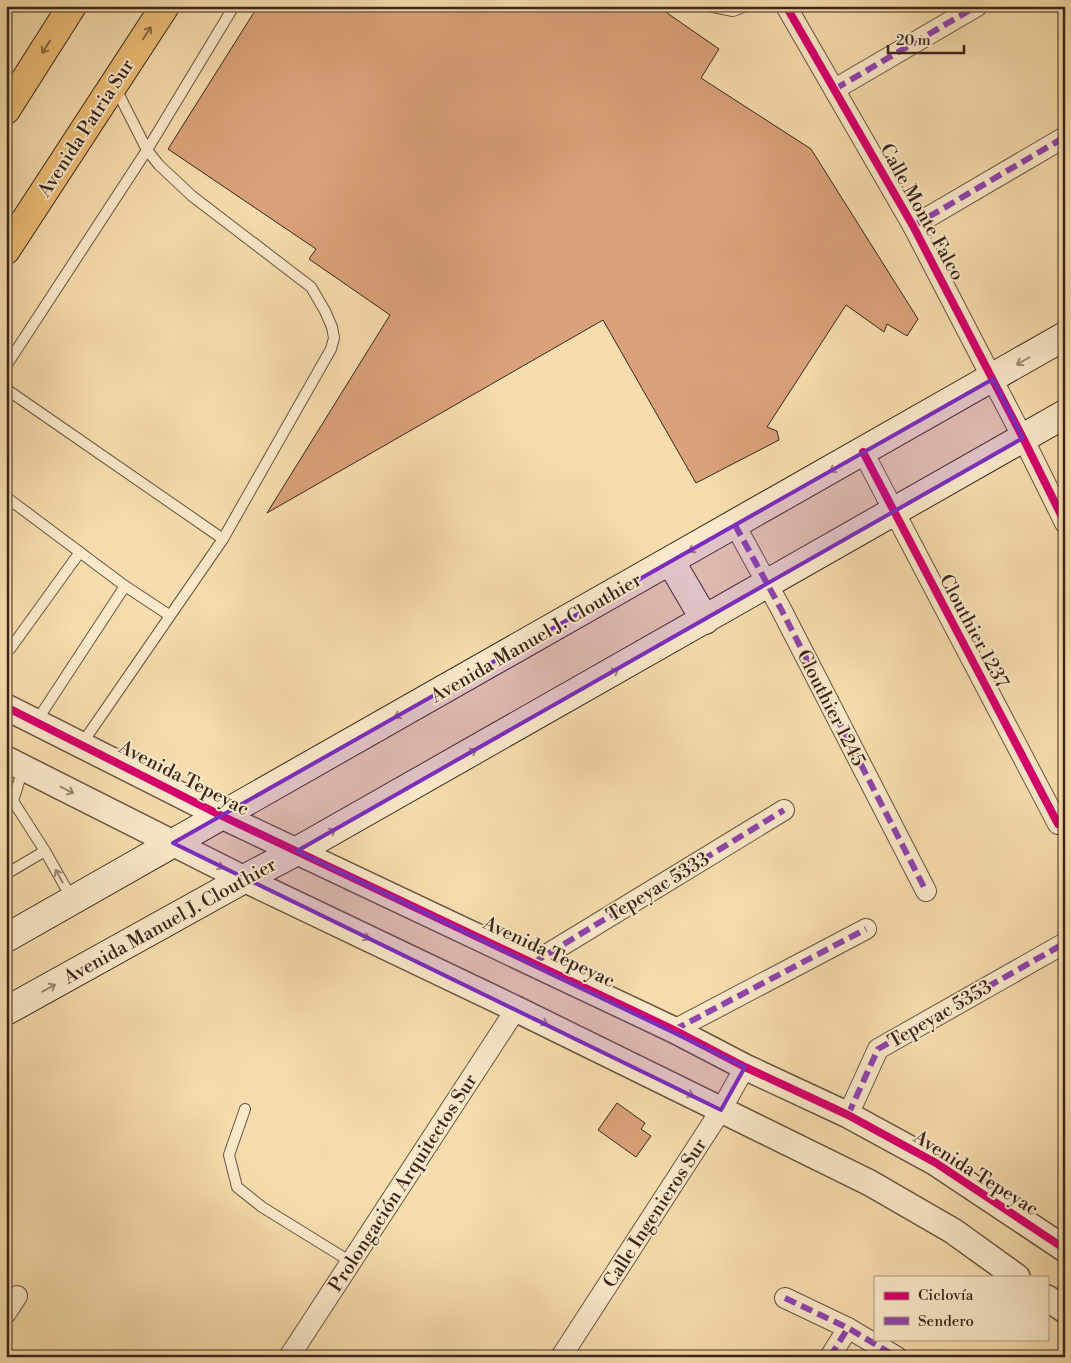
<svg xmlns="http://www.w3.org/2000/svg" width="1071" height="1363" viewBox="0 0 1071 1363" font-family="'Libre Bodoni',serif">
	<rect width="100%" height="100%" fill="#f7ddad"/>
	<filter id="stains"><feTurbulence type="fractalNoise" baseFrequency=".004" numOctaves="4"/><feColorMatrix values="0 0 0 0 .2 0 0 0 0 .09 0 0 0 0 .02 0 0 0 .5 -.17"/></filter>
	<radialGradient id="worn" r=".72"><stop offset=".6" stop-color="#630" stop-opacity="0"/><stop offset="1" stop-color="#630" stop-opacity=".3"/></radialGradient>
	<!-- building -->
	<g fill="#daa27a" stroke="#3a261c">
		<path d="M 258,6 L 657,6 L 719,49 L 701,78 L 811,149 L 918,319 L 907,336 L 887,324 L 884,332 L 846,305 L 767,427 L 777,431 L 779,440 L 696,483 L 603,320 L 267,513 L 390,315 L 309,259 L 316,249 L 168,149 Z"/>
		<path d="M 617,1103 L 645,1123 L 641,1129 L 651,1136 L 636,1157 L 598,1130 Z"/>
	</g>
	<g fill="none" stroke-linecap="round" stroke-linejoin="round">
		<defs>
			<g id="service">
				<path d="M 708,6 L 733,11 L 746,6"/>
				<path d="M 6,366 L 147,150 L 115,87"/>
				<path d="M 6,389 L 223,539"/>
				<path d="M 6,497 L 125,586 L 169,615"/>
				<path d="M 10,649 L 80,552"/>
				<path d="M 36,722 L 125,586"/>
				<path d="M 81,745 L 223,539 L 331,349 L 334,338 L 332,327 L 325,311 L 311,287 L 192,196 L 159,165 L 147,150 L 234,6"/>
				<path d="M 23,769 L 13,801 L 45,851 L 72,899"/>
				<path d="M 6,874 L 45,851"/>
				<path d="M 245,1109 L 229,1155 L 237,1187 L 262,1207 L 351,1262"/>
			</g>
			<g id="minor">
				<path d="M 786,6 L 913,226 L 1023,438 L 1065,523"/>
				<path d="M 835,89 L 977,6"/>
				<path d="M 913,226 L 1065,137"/>
				<path d="M 863,452 L 1058,824"/>
				<path d="M 735,525 L 781,609 L 926,891"/>
				<path d="M 533,963 L 784,810"/>
				<path d="M 674,1030 L 866,929"/>
				<path d="M 848,1115 L 878,1049 L 1065,943"/>
				<path d="M 785,1298 L 848,1328 L 897,1357"/>
				<path d="M 6,1313 L 17,1296"/>
				<path d="M 289,1357 L 516,1009"/>
				<path d="M 561,1357 L 721,1110 L 745,1067"/>
				<path d="M 830,1357 L 848,1328"/>
			</g>
			<g id="tertiary">
				<path d="M 6,707 L 222,816 L 674,1030 L 745,1067 L 848,1115 L 936,1163 L 1065,1249"/>
				<path d="M 6,759 L 244,879 L 516,1009 L 870,1183 L 953,1231 L 1017,1277"/>
				<path d="M 1047,1298 L 1065,1310"/>
			</g>
			<g id="secondary">
				<path d="M 671,562 L 705,620"/>
				<path d="M 6,938 L 1065,336"/>
				<path d="M 6,1011 L 244,879 L 297,851 L 1065,414"/>
			</g>
			<g id="primary">
				<path d="M 6,110 L 72,6"/>
				<path d="M 6,250 L 165,6"/>
			</g>
		</defs>
		<!-- service casing -->
		<use href="#service" stroke="#695440" stroke-width="12"/>
		<!-- minor casing -->
		<use href="#minor" stroke="#695440" stroke-width="22"/>
		<!-- tertiary casing -->
		<use href="#tertiary" stroke="#695440" stroke-width="28"/>
		<!-- secondary casing -->
		<use href="#secondary" stroke="#3a261c" stroke-width="30"/>
		<!-- primary casing -->
		<use href="#primary" stroke="#3a261c" stroke-width="30"/>
		<!-- service -->
		<use href="#service" stroke="#fae9ca" stroke-width="10"/>
		<!-- minor -->
		<use href="#minor" stroke="#fae9ca" stroke-width="20"/>
		<!-- tertiary -->
		<use href="#tertiary" stroke="#fae9ca" stroke-width="25"/>
		<!-- secondary -->
		<use href="#secondary" stroke="#fae9ca" stroke-width="28"/>
		<!-- primary -->
		<use href="#primary" stroke="#ecbe76" stroke-width="28"/>
		<!-- quiet -->
		<g stroke="#8e44ad" stroke-width="6" stroke-dasharray="12 6" stroke-linecap="butt">
			<path d="M 835,89 L 977,6"/>
			<path d="M 913,226 L 1065,137"/>
			<path d="M 735,525 L 781,609 L 926,891"/>
			<path d="M 533,963 L 784,810"/>
			<path d="M 674,1030 L 866,929"/>
			<path d="M 848,1115 L 878,1049 L 1065,943"/>
			<path d="M 785,1298 L 848,1328 L 897,1357"/>
			<path d="M 830,1357 L 848,1328"/>
		</g>
		<defs>
			<g id="cycleway">
				<path d="M 786,6 L 913,226 L 1023,438 L 1065,523"/>
				<path d="M 863,452 L 1058,824"/>
				<path d="M 6,707 L 222,816 L 674,1030 L 745,1067 L 848,1115 L 936,1163 L 1065,1249"/>
			</g>
		</defs>
		<!-- cycleway casing -->
		<use href="#cycleway" stroke="#fae9ca" stroke-width="11"/>
		<!-- cycleway -->
		<use href="#cycleway" stroke="#d6006c" stroke-width="8"/>
	</g>
	<!-- one-way arrows -->
	<defs><path id="oneway-shaft" d="M-6 0H5M1.5-3L5.5 0L1.5 3" fill="none" stroke-width="1.6" stroke-linecap="round" stroke-linejoin="round" transform="scale(1.25)"/></defs>
	<g stroke="#8a6a44">
		<use href="#oneway-shaft" transform="translate(147 33) rotate(-57)"/>
		<use href="#oneway-shaft" transform="translate(46 47) rotate(122)"/>
	</g>
	<g stroke="#9a8873">
		<use href="#oneway-shaft" transform="translate(1023 361) rotate(150)"/>
		<use href="#oneway-shaft" transform="translate(836 468) rotate(150)"/>
		<use href="#oneway-shaft" transform="translate(695 548) rotate(150)"/>
		<use href="#oneway-shaft" transform="translate(612 673) rotate(-30)"/>
		<use href="#oneway-shaft" transform="translate(401 714) rotate(150)"/>
		<use href="#oneway-shaft" transform="translate(470 753) rotate(-30)"/>
		<use href="#oneway-shaft" transform="translate(67 790) rotate(27)"/>
		<use href="#oneway-shaft" transform="translate(329 833) rotate(-30)"/>
		<use href="#oneway-shaft" transform="translate(217 865) rotate(27)"/>
		<use href="#oneway-shaft" transform="translate(59 876) rotate(-119)"/>
		<use href="#oneway-shaft" transform="translate(363 936) rotate(26)"/>
		<use href="#oneway-shaft" transform="translate(49 988) rotate(-29)"/>
		<use href="#oneway-shaft" transform="translate(541 1021) rotate(26)"/>
		<use href="#oneway-shaft" transform="translate(687 1093) rotate(26)"/>
	</g>
	<!-- marked area -->
	<path fill="#7b2cbf" fill-opacity="0.2" stroke="#7b2cbf" stroke-width="4" stroke-linejoin="round" d="M 993,379 L 1023,438 L 297,851 L 745,1067 L 721,1110 L 173,843 Z"/>
	<g text-anchor="middle" dominant-baseline="central" stroke-width="4" stroke-linejoin="round" paint-order="stroke">
		<!-- street labels -->
		<g font-size="19" fill="#3a261c" stroke="#fae9ca">
			<text transform="translate(86 128) rotate(-57)">Avenida Patria Sur</text>
			<text transform="translate(922 212) rotate(61)">Calle Monte Falco</text>
			<text transform="translate(974 631) rotate(62)">Clouthier 1237</text>
			<text transform="translate(536 638) rotate(-30)">Avenida Manuel J. Clouthier</text>
			<text transform="translate(831 708) rotate(63)">Clouthier 1245</text>
			<text transform="translate(184 778) rotate(27)">Avenida Tepeyac</text>
			<text transform="translate(658 887) rotate(-31)">Tepeyac 5333</text>
			<text transform="translate(170 921) rotate(-29)">Avenida Manuel J. Clouthier</text>
			<text transform="translate(549 952) rotate(25)">Avenida Tepeyac</text>
			<text transform="translate(940 1014) rotate(-30)">Tepeyac 5353</text>
			<text transform="translate(976 1173) rotate(32)">Avenida Tepeyac</text>
			<text transform="translate(403 1183) rotate(-57)">Prolongación Arquitectos Sur</text>
			<text transform="translate(655 1213) rotate(-57)">Calle Ingenieros Sur</text>
		</g>
	</g>
	<!-- margin -->
	<rect width="1071" height="1363" fill="none" stroke="#f7ddad" stroke-width="25"/>
	<rect x="8" y="8" width="1056" height="1348" fill="none" stroke="#3a261c" stroke-width="2.5"/>
	<rect x="12" y="12" width="1046" height="1338" fill="none" stroke="#3a261c"/>
	<!-- legend -->
	<rect x="874" y="1276" width="175" height="65" fill="#fae9ca" stroke="#ad9b84"/>
	<rect x="884" y="1292" width="25" height="8" fill="#d6006c" stroke="#ad9b84"/>
	<text x="918" y="1300" font-size="15" fill="#3a261c">Ciclovía</text>
	<rect x="884" y="1317" width="25" height="8" fill="#8e44ad" stroke="#ad9b84"/>
	<text x="918" y="1326" font-size="15" fill="#3a261c">Sendero</text>
	<!-- scale -->
	<path d="M888 45v8h76v-8" fill="none" stroke="#3a261c" stroke-width="2.5"/>
	<text x="896" y="45" font-size="15" fill="#3a261c" stroke="#fae9ca" stroke-width="4" paint-order="stroke">20 m</text>
	<rect width="100%" height="100%" filter="url(#stains)"/>
	<rect width="100%" height="100%" fill="url(#worn)"/>
</svg>
